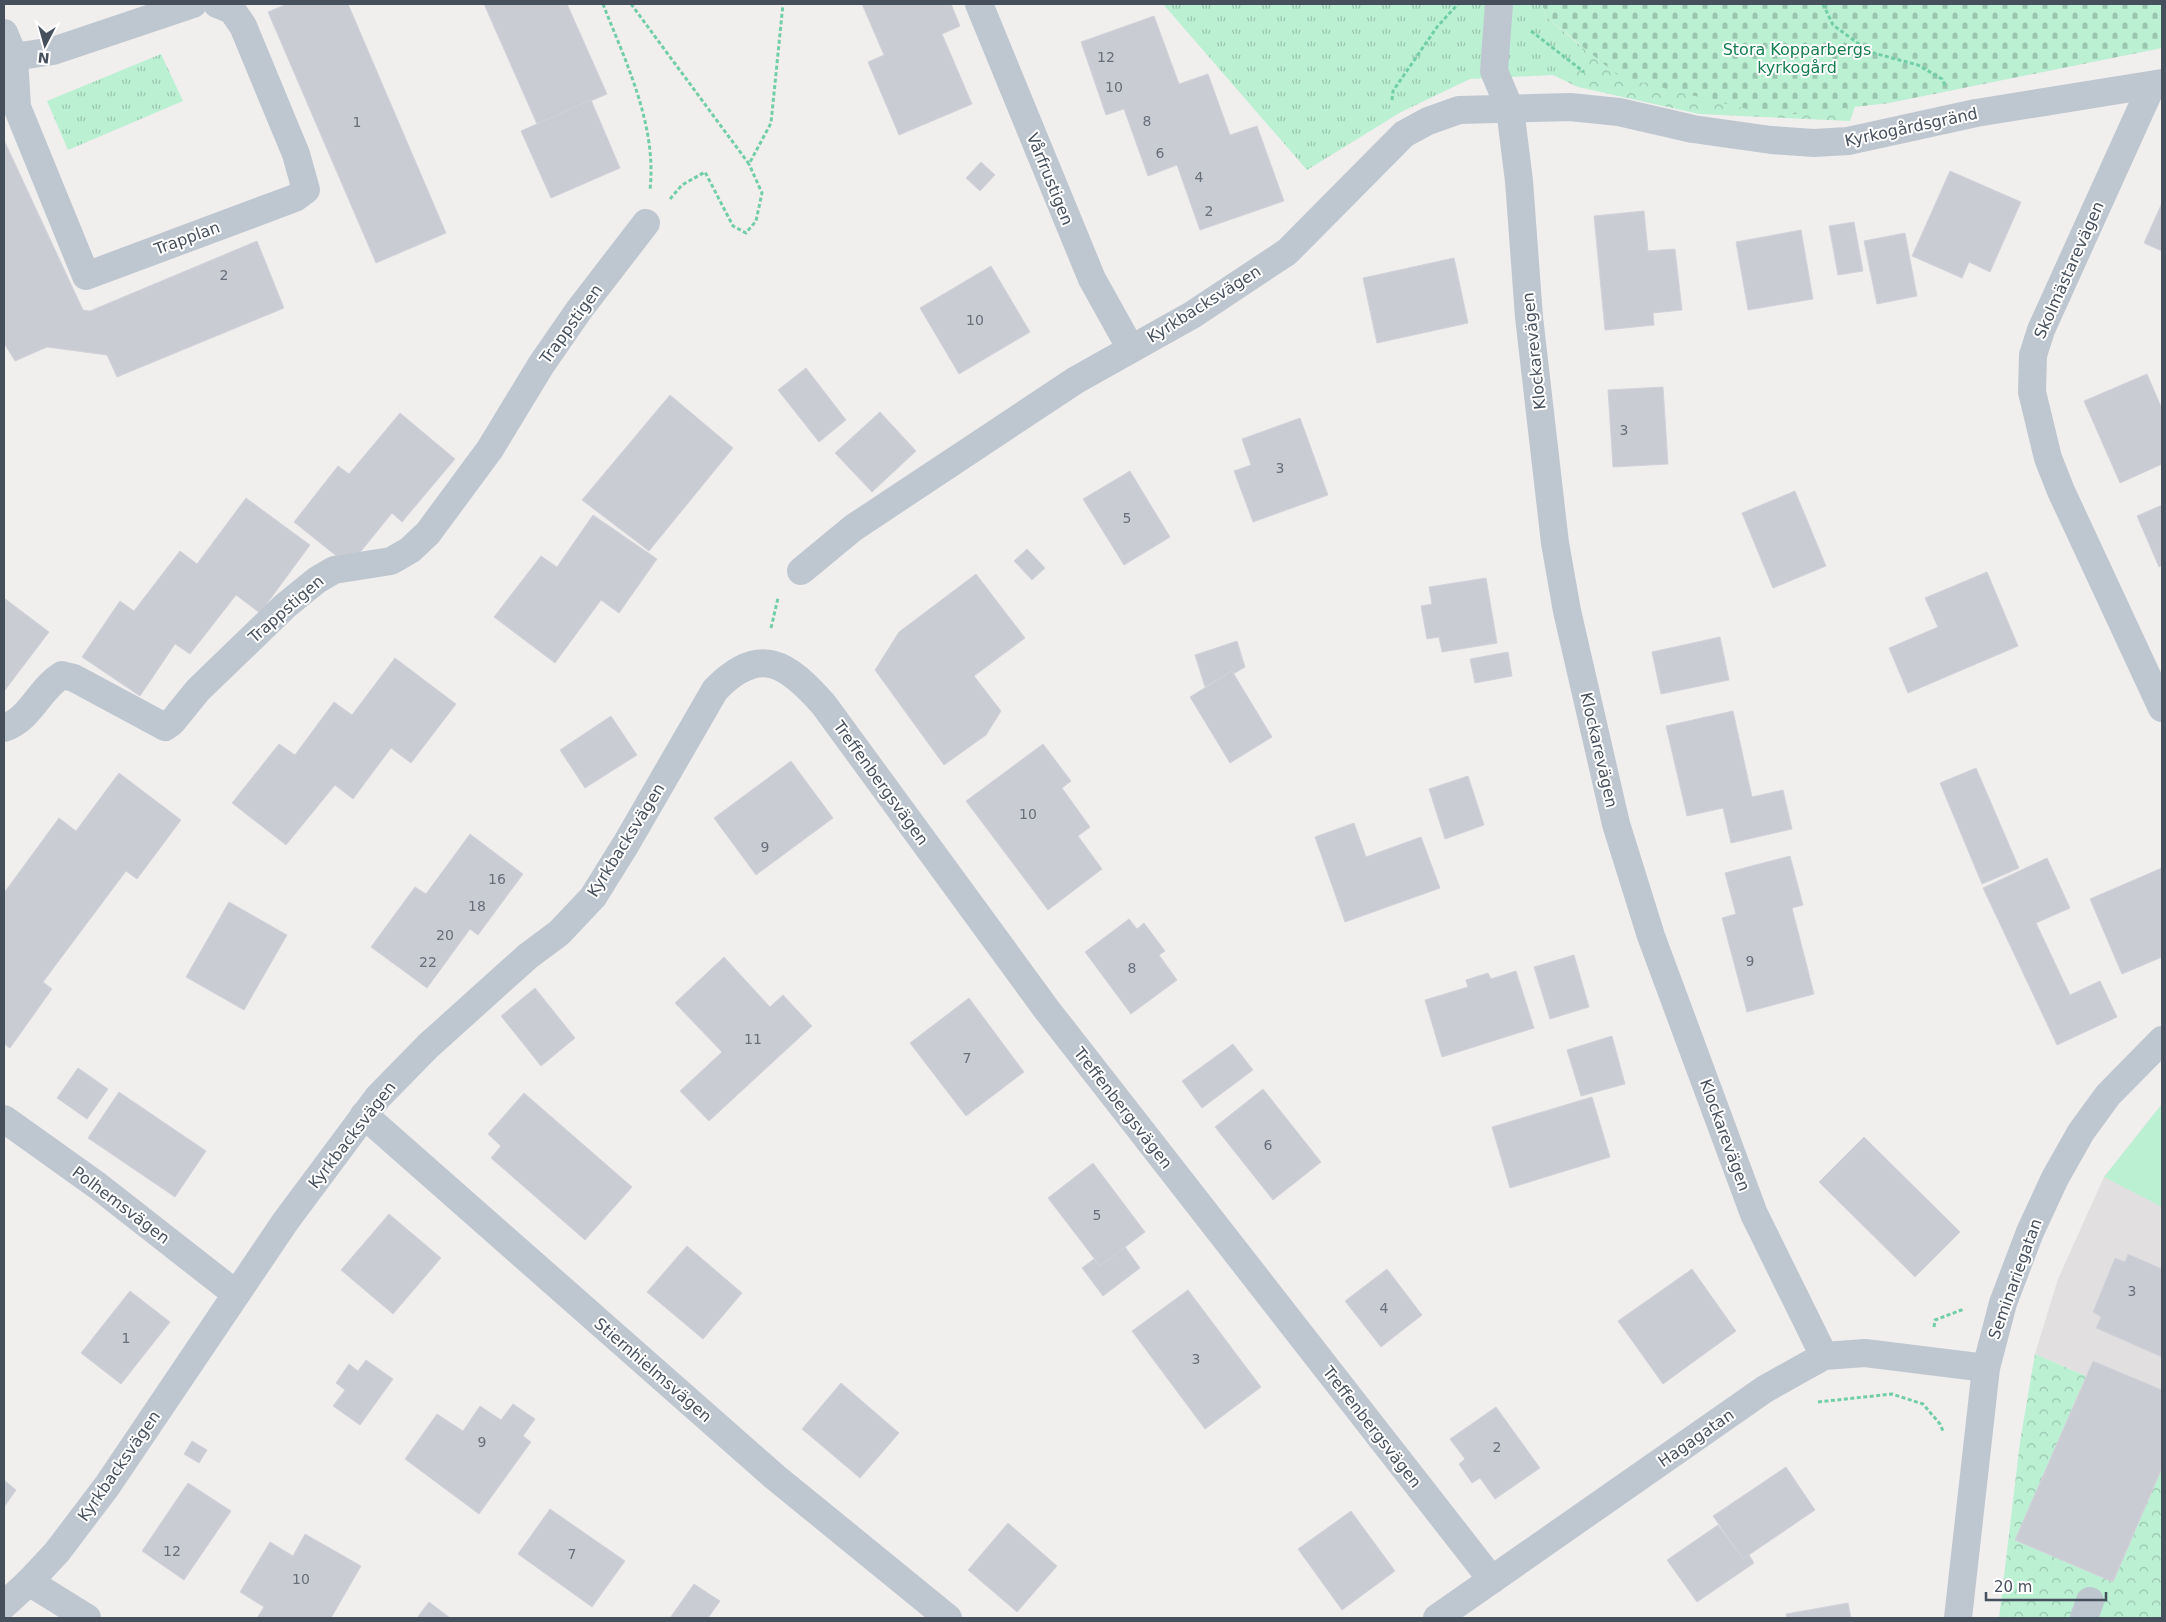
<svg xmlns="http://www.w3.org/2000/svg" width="2166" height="1622" viewBox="0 0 2166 1622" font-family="'DejaVu Sans',sans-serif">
	<defs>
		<pattern id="forest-crowns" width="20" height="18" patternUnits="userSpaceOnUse" patternTransform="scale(1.25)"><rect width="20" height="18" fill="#bbf0d3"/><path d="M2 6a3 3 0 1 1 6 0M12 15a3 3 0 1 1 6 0" fill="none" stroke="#9ac5ae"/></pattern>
		<pattern id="cemetery-stones" width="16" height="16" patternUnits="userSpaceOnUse" patternTransform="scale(1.25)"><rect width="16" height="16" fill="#bbf0d3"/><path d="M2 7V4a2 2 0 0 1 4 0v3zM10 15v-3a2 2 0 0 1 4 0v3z" fill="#9ac5ae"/></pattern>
		<pattern id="park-tufts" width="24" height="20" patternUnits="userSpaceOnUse" patternTransform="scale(1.25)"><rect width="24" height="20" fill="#bbf0d3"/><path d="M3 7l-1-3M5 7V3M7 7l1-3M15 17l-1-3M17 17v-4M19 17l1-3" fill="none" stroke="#9ac5ae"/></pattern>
	</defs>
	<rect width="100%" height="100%" fill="#f1eeee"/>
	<!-- education -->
	<path fill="#e2dfe0" d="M 2162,1104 L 2162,1269 L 2129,1254 L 2125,1262 L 2115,1258 L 2093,1312 L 2101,1317 L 2097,1328 L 2162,1357 L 2162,1390 L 2093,1361 L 2086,1376 L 2035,1354 L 2058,1279 L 2104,1177 Z"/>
	<!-- green -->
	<path fill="#bbf0d3" d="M 2162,1104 L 2162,1207 L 2104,1177 Z"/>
	<!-- forest -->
	<g fill="url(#forest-crowns)">
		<path d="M 1738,4 L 1843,4 L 1869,66 L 1850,121 L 1699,114 L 1578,87 L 1534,66 L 1599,36 Z"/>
		<path d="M 2035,1354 L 2086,1376 L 2016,1540 L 2113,1582 L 2162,1468 L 2162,1618 L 1999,1618 L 2020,1442 Z"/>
	</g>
	<!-- cemetery -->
	<path fill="url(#cemetery-stones)" d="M 1542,4 L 2162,4 L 2162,48 L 1889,103 L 1794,114 L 1751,110 L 1620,77 L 1546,17 Z"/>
	<!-- park -->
	<g fill="url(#park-tufts)">
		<path d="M 1163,4 L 1542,4 L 1546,17 L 1583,48 L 1574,74 L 1470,79 L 1401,112 L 1307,170 Z"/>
		<path d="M 161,54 L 183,101 L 68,150 L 47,101 Z"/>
	</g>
	<!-- building -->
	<g fill="#caccd4" stroke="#d2d3da">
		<path d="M 287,4 L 348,4 L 446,233 L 376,263 L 268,12 Z"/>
		<path d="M 484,4 L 567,4 L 607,94 L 537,124 Z"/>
		<path d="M 862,4 L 951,4 L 960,26 L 942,34 L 972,104 L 899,135 L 868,62 L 884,55 Z"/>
		<path d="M 1154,16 L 1179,84 L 1208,74 L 1230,135 L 1257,126 L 1284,201 L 1200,230 L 1177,165 L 1148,176 L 1124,109 L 1106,115 L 1081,42 Z"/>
		<path d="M 591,100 L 620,168 L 551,198 L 521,131 Z"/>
		<path d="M 4,140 L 83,310 L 90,311 L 257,241 L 284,308 L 117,377 L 107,355 L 47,347 L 15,361 L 4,343 Z"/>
		<path d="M 981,162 L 995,175 L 980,191 L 966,178 Z"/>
		<path d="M 1950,171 L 2021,202 L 1990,272 L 1969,262 L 1962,278 L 1912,256 Z"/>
		<path d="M 2162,203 L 2162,251 L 2144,243 Z"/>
		<path d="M 1644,211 L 1648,251 L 1675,249 L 1682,310 L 1653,313 L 1654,325 L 1605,330 L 1594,216 Z"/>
		<path d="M 1854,222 L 1863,271 L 1838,275 L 1829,226 Z"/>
		<path d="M 1801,230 L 1813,299 L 1748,310 L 1736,242 Z"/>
		<path d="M 1905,233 L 1917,296 L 1877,304 L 1864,241 Z"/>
		<path d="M 1454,258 L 1468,323 L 1377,343 L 1363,278 Z"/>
		<path d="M 991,266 L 1030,332 L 959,374 L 920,308 Z"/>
		<path d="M 806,368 L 846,420 L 819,442 L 778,390 Z"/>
		<path d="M 2147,374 L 2162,409 L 2162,464 L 2120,483 L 2084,401 Z"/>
		<path d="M 1663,387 L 1668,464 L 1613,467 L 1608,390 Z"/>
		<path d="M 670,395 L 733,448 L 649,551 L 582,500 Z"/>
		<path d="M 880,412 L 916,451 L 872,492 L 835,453 Z"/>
		<path d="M 400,413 L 455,459 L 402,522 L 392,513 L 349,566 L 294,522 L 338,466 L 349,474 Z"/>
		<path d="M 1300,418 L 1328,495 L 1253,522 L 1234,471 L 1251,465 L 1242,439 Z"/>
		<path d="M 1130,471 L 1170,537 L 1124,565 L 1083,499 Z"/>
		<path d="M 1795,491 L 1826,566 L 1773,588 L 1742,513 Z"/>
		<path d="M 246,498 L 310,545 L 260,613 L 236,595 L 190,654 L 175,644 L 140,696 L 82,657 L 120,601 L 134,611 L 180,551 L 197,564 Z"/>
		<path d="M 2162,505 L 2162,565 L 2159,567 L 2137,516 Z"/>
		<path d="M 593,515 L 657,559 L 619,613 L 601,600 L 555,663 L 494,617 L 541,556 L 557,567 Z"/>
		<path d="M 1027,549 L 1045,568 L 1032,580 L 1014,561 Z"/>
		<path d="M 1987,572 L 2018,646 L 1908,693 L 1889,648 L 1938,627 L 1925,598 Z"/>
		<path d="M 976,574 L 1025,638 L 974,676 L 1001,711 L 986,735 L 944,765 L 875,670 L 899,632 Z"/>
		<path d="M 1486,578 L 1497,643 L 1442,652 L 1439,637 L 1427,639 L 1421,606 L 1432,604 L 1429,587 Z"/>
		<path d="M 4,598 L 49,632 L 5,690 L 4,689 Z"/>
		<path d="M 1720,637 L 1729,680 L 1661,694 L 1652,652 Z"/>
		<path d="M 1237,641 L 1245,667 L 1233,674 L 1232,671 L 1205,687 L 1195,655 Z"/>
		<path d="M 1508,652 L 1512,676 L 1475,683 L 1470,659 Z"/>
		<path d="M 395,658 L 456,704 L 411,763 L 391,748 L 353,799 L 335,785 L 286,845 L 232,803 L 279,744 L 295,755 L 334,702 L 352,715 Z"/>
		<path d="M 1232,671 L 1272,737 L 1230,763 L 1190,697 Z"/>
		<path d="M 1733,711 L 1752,797 L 1783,790 L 1792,829 L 1731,843 L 1723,808 L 1687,816 L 1666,726 Z"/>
		<path d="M 611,716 L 637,755 L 585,788 L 560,750 Z"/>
		<path d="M 1043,744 L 1071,781 L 1062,788 L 1090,827 L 1078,836 L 1102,869 L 1048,910 L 966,801 Z"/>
		<path d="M 791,761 L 833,818 L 756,875 L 714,818 Z"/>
		<path d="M 1976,768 L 2019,868 L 1982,884 L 1940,783 Z"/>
		<path d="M 119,773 L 181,820 L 137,879 L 126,871 L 43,982 L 52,989 L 10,1048 L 4,1044 L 4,893 L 59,818 L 76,831 Z"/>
		<path d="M 1468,776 L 1484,825 L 1445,839 L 1429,789 Z"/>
		<path d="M 1354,823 L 1366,857 L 1421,837 L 1440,888 L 1345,922 L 1315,837 Z"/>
		<path d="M 470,834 L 523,874 L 478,935 L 470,929 L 427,988 L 371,947 L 415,887 L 426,894 Z"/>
		<path d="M 1790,856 L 1803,905 L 1792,908 L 1814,994 L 1747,1012 L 1722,918 L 1736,914 L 1725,873 Z"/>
		<path d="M 2047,858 L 2070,908 L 2036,923 L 2070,995 L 2100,981 L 2117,1017 L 2057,1045 L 1983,888 Z"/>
		<path d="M 2162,868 L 2162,957 L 2122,974 L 2090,899 Z"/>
		<path d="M 229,902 L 287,935 L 244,1010 L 186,977 Z"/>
		<path d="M 1129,919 L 1137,929 L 1144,923 L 1165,951 L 1159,955 L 1177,980 L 1131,1014 L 1085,952 Z"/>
		<path d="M 1574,955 L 1589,1007 L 1550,1019 L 1534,967 Z"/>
		<path d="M 724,957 L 770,1007 L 783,995 L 812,1026 L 709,1121 L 680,1091 L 722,1052 L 675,1003 Z"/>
		<path d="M 1516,971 L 1534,1028 L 1442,1057 L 1425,1000 L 1468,987 L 1466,980 L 1488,973 L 1491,979 Z"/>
		<path d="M 535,988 L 575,1038 L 541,1066 L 501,1016 Z"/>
		<path d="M 969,998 L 1024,1072 L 966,1116 L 910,1043 Z"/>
		<path d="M 1612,1036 L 1625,1084 L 1581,1096 L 1567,1050 Z"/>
		<path d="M 1233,1044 L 1253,1070 L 1202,1108 L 1182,1081 Z"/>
		<path d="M 78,1068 L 108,1089 L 87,1119 L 57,1098 Z"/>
		<path d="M 1263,1089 L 1321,1162 L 1273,1200 L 1215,1127 Z"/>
		<path d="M 119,1092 L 206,1151 L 175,1197 L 88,1138 Z"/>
		<path d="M 524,1093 L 632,1187 L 585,1240 L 491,1158 L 501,1146 L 488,1134 Z"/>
		<path d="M 1592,1097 L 1610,1157 L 1510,1188 L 1492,1127 Z"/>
		<path d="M 1864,1137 L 1960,1232 L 1915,1277 L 1819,1182 Z"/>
		<path d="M 1093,1163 L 1145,1232 L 1100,1266 L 1048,1198 Z"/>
		<path d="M 389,1214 L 441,1258 L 393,1314 L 341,1270 Z"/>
		<path d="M 687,1246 L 742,1293 L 703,1339 L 647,1292 Z"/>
		<path d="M 1125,1247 L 1140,1268 L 1103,1296 L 1082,1268 L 1094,1259 L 1100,1266 Z"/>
		<path d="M 2128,1254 L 2162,1269 L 2162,1357 L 2096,1328 L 2101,1317 L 2093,1312 L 2115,1258 L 2125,1262 Z"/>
		<path d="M 1387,1269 L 1422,1315 L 1381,1347 L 1345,1301 Z"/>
		<path d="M 1692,1269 L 1736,1331 L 1663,1384 L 1618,1321 Z"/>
		<path d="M 1188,1290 L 1261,1387 L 1205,1429 L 1132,1331 Z"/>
		<path d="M 130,1291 L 170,1322 L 121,1384 L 81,1353 Z"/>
		<path d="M 366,1360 L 393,1379 L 360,1425 L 333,1406 L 345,1390 L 336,1383 L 349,1364 L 358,1371 Z"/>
		<path d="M 2093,1361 L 2162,1390 L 2162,1468 L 2113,1582 L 2015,1540 Z"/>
		<path d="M 841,1383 L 899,1433 L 860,1478 L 802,1429 Z"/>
		<path d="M 513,1404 L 535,1419 L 523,1436 L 531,1442 L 479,1514 L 405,1459 L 437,1414 L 463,1431 L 480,1406 L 501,1420 Z"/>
		<path d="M 1496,1407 L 1540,1468 L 1495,1499 L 1480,1478 L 1472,1483 L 1459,1464 L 1465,1459 L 1450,1439 Z"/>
		<path d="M 192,1441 L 207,1450 L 199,1463 L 184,1454 Z"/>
		<path d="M 1786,1467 L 1815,1510 L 1743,1559 L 1713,1516 Z"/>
		<path d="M 4,1480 L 16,1490 L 4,1507 Z"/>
		<path d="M 188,1483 L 231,1511 L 184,1580 L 142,1551 Z"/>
		<path d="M 550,1509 L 625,1561 L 592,1607 L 518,1554 Z"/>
		<path d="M 1351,1511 L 1395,1571 L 1342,1610 L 1298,1549 Z"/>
		<path d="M 1008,1523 L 1057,1566 L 1017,1612 L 968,1570 Z"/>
		<path d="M 1718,1525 L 1743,1559 L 1749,1555 L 1754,1563 L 1697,1602 L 1667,1560 Z"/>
		<path d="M 305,1534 L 361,1566 L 331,1618 L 257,1618 L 264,1607 L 240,1592 L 270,1542 L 293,1556 Z"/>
		<path d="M 694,1584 L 720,1601 L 708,1618 L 670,1618 Z"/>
		<path d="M 429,1602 L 450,1618 L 417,1618 Z"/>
		<path d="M 1848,1603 L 1851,1618 L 1787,1618 L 1786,1614 Z"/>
	</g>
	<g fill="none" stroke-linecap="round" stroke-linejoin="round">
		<!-- path -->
		<g stroke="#72cea7" stroke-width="3" stroke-dasharray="4 2.5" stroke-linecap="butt">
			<path d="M 603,4 C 626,63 657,125 650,190"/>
			<path d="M 631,4 L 749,164 L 771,123 L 783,4"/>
			<path d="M 1823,4 L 1833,25 L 1870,52 L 1918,65 L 1942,79 L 1945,85"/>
			<path d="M 1531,31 L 1584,72"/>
			<path d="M 1392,100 L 1393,91 L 1437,27 L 1458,4"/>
			<path d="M 670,199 L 682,185 L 705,172 L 733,226 L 746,233 L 756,221 L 762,193 L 749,164"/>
			<path d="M 771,628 L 778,598"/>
			<path d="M 1934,1327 L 1935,1320 L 1964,1309"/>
			<path d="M 1818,1402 L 1892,1394 L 1923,1404 L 1940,1424 L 1943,1431"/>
		</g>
		<!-- minor -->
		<g stroke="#bec7d0" stroke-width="28">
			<path d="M 979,4 L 1092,279 L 1131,349"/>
			<path d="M 1499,4 L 1494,71 L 1510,109 L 1519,181 L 1529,317 L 1555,543 L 1567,611 L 1616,824 L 1651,936 L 1754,1214 L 1824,1356"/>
			<path d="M 4,33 L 14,57 L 17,107 L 86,276 L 295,198 L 306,190 L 296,154 L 243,26 L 232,10 L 217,4"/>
			<path d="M 14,57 L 53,51 L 193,4"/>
			<path d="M 2152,85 L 2041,330 L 2033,355 L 2032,392 L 2048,458 L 2061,491 L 2162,708"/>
			<path d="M 801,571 L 853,528 L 1076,380 L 1192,315 L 1287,252 L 1404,134 L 1428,121 L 1459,110 L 1570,107 L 1619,112 L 1693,129 L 1771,140 L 1814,143 L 1848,141 L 1976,113 L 2162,83"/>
			<path d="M 4,728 C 31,719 39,689 62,675 L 74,678 L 165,727 L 172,722 L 198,690 L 285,606 L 317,580 L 334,570 L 391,561 L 410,550 L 428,533 L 490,449 L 541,365 L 579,310 L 646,223"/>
			<path d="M 364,1115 L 775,1477 L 948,1618"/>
			<path d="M 4,1119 L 98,1186 L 236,1294"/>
			<path d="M 29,1582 L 87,1618"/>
			<path d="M 4,1605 L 29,1582 L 57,1552 L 107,1486 L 285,1222 L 378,1097 L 428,1046 L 528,956 L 559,933 L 593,897 L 626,844 L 715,690 C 760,643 788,664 824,705 L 1047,1010 L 1492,1580"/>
			<path d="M 1437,1618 L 1765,1389 L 1824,1356 L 1865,1353 L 1986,1368"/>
			<path d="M 1958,1618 L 1986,1368 L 2003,1303 L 2030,1232 L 2055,1178 L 2081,1132 L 2108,1095 L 2162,1040"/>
			<path d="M 2084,1618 L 2090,1601"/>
		</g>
	</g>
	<g text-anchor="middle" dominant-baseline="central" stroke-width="4" stroke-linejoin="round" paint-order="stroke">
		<!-- number labels -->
		<g font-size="14" fill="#676f7a">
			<text x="1106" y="57">12</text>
			<text x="1114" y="87">10</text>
			<text x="1147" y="121">8</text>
			<text x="357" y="122">1</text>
			<text x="1160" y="153">6</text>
			<text x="1199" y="177">4</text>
			<text x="1209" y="211">2</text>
			<text x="224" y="275">2</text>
			<text x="975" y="320">10</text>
			<text x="1624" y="430">3</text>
			<text x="1280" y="468">3</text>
			<text x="1127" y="518">5</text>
			<text x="1028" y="814">10</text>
			<text x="765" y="847">9</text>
			<text x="497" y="879">16</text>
			<text x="477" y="906">18</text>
			<text x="445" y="935">20</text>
			<text x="1750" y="961">9</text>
			<text x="428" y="962">22</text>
			<text x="1132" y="968">8</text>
			<text x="753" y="1039">11</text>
			<text x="967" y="1058">7</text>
			<text x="1268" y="1145">6</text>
			<text x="1097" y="1215">5</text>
			<text x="2132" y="1291">3</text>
			<text x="1384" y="1308">4</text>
			<text x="126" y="1338">1</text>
			<text x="1196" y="1359">3</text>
			<text x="482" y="1442">9</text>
			<text x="1497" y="1447">2</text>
			<text x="172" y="1551">12</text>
			<text x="572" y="1554">7</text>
			<text x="301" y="1579">10</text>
		</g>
		<!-- park labels -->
		<g font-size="16" fill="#157e51" stroke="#fff">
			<text x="1797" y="49">Stora Kopparbergs<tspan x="1797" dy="18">kyrkogård</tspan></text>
		</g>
		<!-- street labels -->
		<g font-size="16" fill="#46505c" stroke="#fff">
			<text transform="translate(1911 127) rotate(-12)">Kyrkogårdsgränd</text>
			<text transform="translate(1050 179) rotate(68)">Vårfrustigen</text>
			<text transform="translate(187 238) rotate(-20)">Trapplan</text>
			<text transform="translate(2069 270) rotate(-66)">Skolmästarevägen</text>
			<text transform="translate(1204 304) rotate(-32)">Kyrkbacksvägen</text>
			<text transform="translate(571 324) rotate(-54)">Trappstigen</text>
			<text transform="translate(1534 351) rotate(-96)">Klockarevägen</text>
			<text transform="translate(286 609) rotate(-41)">Trappstigen</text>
			<text transform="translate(1599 750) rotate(77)">Klockarevägen</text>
			<text transform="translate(881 783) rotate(54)">Treffenbergsvägen</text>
			<text transform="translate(626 840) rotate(-58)">Kyrkbacksvägen</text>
			<text transform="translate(1123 1108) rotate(52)">Treffenbergsvägen</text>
			<text transform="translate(352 1135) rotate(-52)">Kyrkbacksvägen</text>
			<text transform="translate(1725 1135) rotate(70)">Klockarevägen</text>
			<text transform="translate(121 1205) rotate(37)">Polhemsvägen</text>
			<text transform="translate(2015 1279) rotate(-70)">Seminariegatan</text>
			<text transform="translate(653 1370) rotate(41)">Stiernhielmsvägen</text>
			<text transform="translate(1372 1427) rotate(52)">Treffenbergsvägen</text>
			<text transform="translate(1696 1438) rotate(-35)">Hagagatan</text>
			<text transform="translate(119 1466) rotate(-55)">Kyrkbacksvägen</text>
		</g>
	</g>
	<!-- border -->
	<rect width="2166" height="1622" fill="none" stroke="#46505c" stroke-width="10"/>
	<!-- north arrow -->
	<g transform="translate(45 45) rotate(186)" stroke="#ffffff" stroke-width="4" paint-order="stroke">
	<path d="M0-4L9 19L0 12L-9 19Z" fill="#46505c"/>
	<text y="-8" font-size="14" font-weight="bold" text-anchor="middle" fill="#46505c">N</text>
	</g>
	<!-- scale -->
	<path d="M1986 1592v8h120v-8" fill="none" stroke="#46505c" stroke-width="2.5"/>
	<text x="1994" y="1592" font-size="15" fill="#46505c" stroke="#ffffff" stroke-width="4" paint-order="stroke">20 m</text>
</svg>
